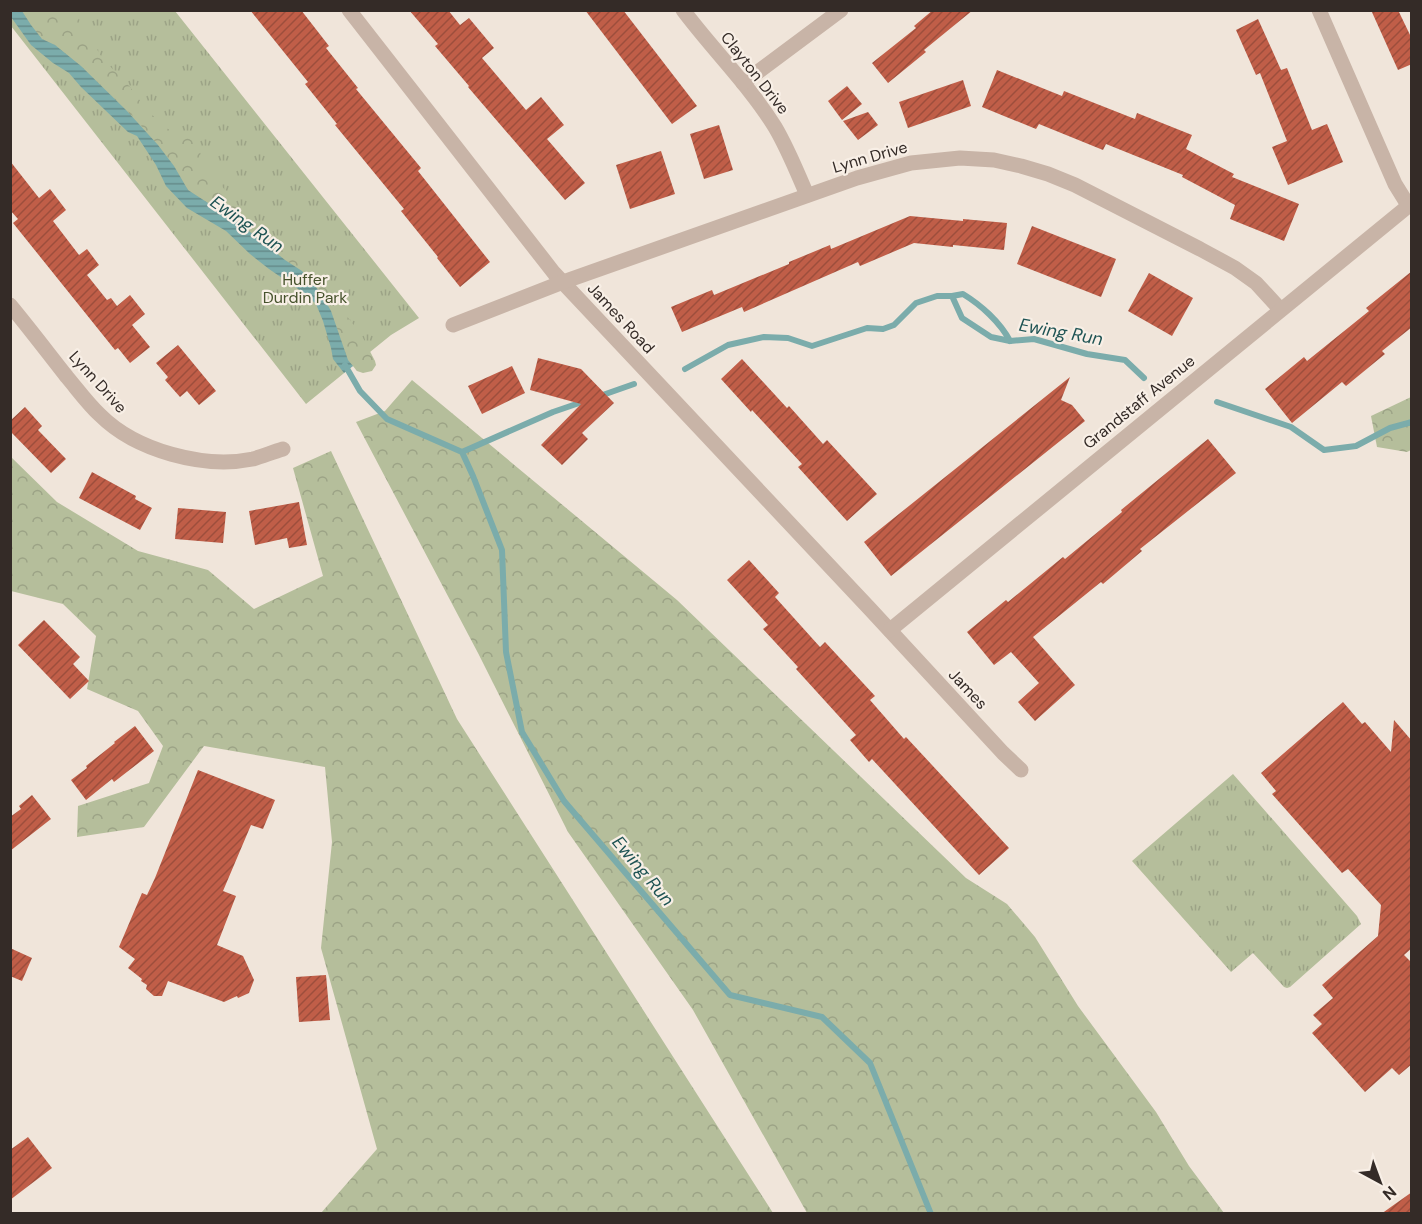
<svg xmlns="http://www.w3.org/2000/svg" width="1422" height="1224" viewBox="0 0 1422 1224" font-family="'DM Sans',sans-serif">
	<defs>
		<pattern id="grass-tufts" width="24" height="20" patternUnits="userSpaceOnUse" patternTransform="scale(1.5)"><rect width="24" height="20" fill="#b5be9b"/><path d="M3 7l-1-3M5 7V3M7 7l1-3M15 17l-1-3M17 17v-4M19 17l1-3" fill="none" stroke="#9ca386"/></pattern>
		<pattern id="forest-crowns" width="20" height="18" patternUnits="userSpaceOnUse" patternTransform="scale(1.5)"><rect width="20" height="18" fill="#b5be9b"/><path d="M2 6a3 3 0 1 1 6 0M12 15a3 3 0 1 1 6 0" fill="none" stroke="#9ca386"/></pattern>
		<pattern id="water-rules" width="6" height="5" patternUnits="userSpaceOnUse" patternTransform="scale(1.5)"><rect width="6" height="5" fill="#7bacab"/><path d="M0 2.5h6" fill="none" stroke="#668c8b"/></pattern>
		<pattern id="building-hatch" width="6" height="6" patternUnits="userSpaceOnUse" patternTransform="scale(1.5)"><rect width="6" height="6" fill="#c05e48"/><path d="M-1 1l2-2M0 6l6-6M5 7l2-2" fill="none" stroke="#9d4e3c"/></pattern>
	</defs>
	<rect width="100%" height="100%" fill="#f0e5da"/>
	<!-- grass -->
	<g fill="url(#grass-tufts)">
		<path d="M 11,11 L 175,11 L 419,318 L 391,335 L 306,404 L 11,26 Z"/>
		<path d="M 1233,774 L 1357,916 L 1361,924 L 1290,987 L 1287,988 L 1284,987 L 1253,953 L 1231,972 L 1132,861 Z"/>
	</g>
	<!-- forest -->
	<g fill="url(#forest-crowns)">
		<path d="M 22,11 L 73,11 L 82,23 L 102,58 L 130,87 L 147,110 L 166,128 L 192,140 L 200,152 L 203,162 L 211,170 L 217,180 L 244,214 L 281,241 L 305,265 L 327,290 L 362,336 L 375,361 L 376,365 L 372,371 L 363,373 L 357,371 L 348,360 L 331,311 L 320,292 L 302,271 L 285,260 L 239,223 L 188,190 L 174,166 L 158,145 L 128,111 L 81,66 L 55,45 L 42,39 L 31,26 Z"/>
		<path d="M 412,380 L 677,600 L 966,878 L 1007,904 L 1035,937 L 1078,1006 L 1156,1112 L 1189,1166 L 1224,1213 L 807,1213 L 693,1010 L 568,832 L 478,653 L 356,422 L 385,411 Z"/>
		<path d="M 1411,397 L 1411,450 L 1407,452 L 1377,447 L 1371,416 Z"/>
		<path d="M 331,451 L 457,719 L 773,1213 L 321,1213 L 377,1149 L 321,948 L 332,842 L 325,767 L 204,746 L 144,827 L 77,837 L 78,806 L 149,783 L 163,746 L 138,711 L 87,689 L 96,636 L 63,604 L 11,591 L 10,456 L 57,502 L 138,551 L 208,570 L 254,609 L 323,576 L 293,468 Z"/>
	</g>
	<!-- water -->
	<path fill="url(#water-rules)" d="M 10,11 L 22,11 L 31,25 L 42,39 L 55,45 L 81,66 L 127,111 L 158,145 L 174,166 L 188,190 L 239,223 L 285,260 L 302,271 L 320,292 L 331,311 L 348,360 L 353,366 L 344,373 L 333,359 L 331,348 L 323,321 L 316,304 L 304,293 L 269,269 L 250,254 L 226,231 L 187,208 L 166,186 L 156,165 L 137,136 L 128,132 L 81,87 L 69,73 L 53,63 L 31,45 L 11,17 Z"/>
	<g fill="none" stroke-linecap="round" stroke-linejoin="round">
		<!-- stream -->
		<g stroke="#7bacab" stroke-width="6">
			<path d="M 952,296 L 963,294 C 981,305 1000,322 1010,341"/>
			<path d="M 345,365 L 360,391 L 387,419 L 462,452 L 473,476 L 502,550 L 506,652 L 522,732 L 564,801 L 730,995 L 822,1017 L 870,1063 L 931,1214"/>
			<path d="M 685,369 L 728,345 L 764,337 L 788,338 L 812,346 L 867,328 L 883,329 L 894,325 L 916,303 L 937,296 L 952,296 L 962,318 L 991,337 L 1010,341 L 1034,339 L 1087,354 L 1125,360 L 1144,378"/>
			<path d="M 597,397 L 634,384"/>
			<path d="M 1217,402 L 1291,427 L 1324,450 L 1356,446 L 1390,428 L 1412,422"/>
			<path d="M 462,452 L 553,412 L 585,401"/>
		</g>
	</g>
	<!-- building -->
	<g fill="url(#building-hatch)">
		<path d="M 250,10 L 301,10 L 329,46 L 326,48 L 358,88 L 356,89 L 421,168 L 418,171 L 490,262 L 460,287 L 437,258 L 438,257 L 401,211 L 404,209 L 335,125 L 337,124 L 305,84 L 308,82 Z"/>
		<path d="M 409,10 L 448,10 L 460,25 L 469,18 L 494,48 L 482,58 L 526,110 L 541,97 L 564,125 L 547,139 L 585,183 L 565,200 L 468,87 L 469,86 L 435,46 L 438,44 Z"/>
		<path d="M 585,10 L 623,10 L 697,106 L 672,124 Z"/>
		<path d="M 933,10 L 973,10 L 924,50 L 926,52 L 888,83 L 872,63 L 916,28 L 914,26 Z"/>
		<path d="M 1371,10 L 1398,10 L 1412,39 L 1412,64 L 1398,70 Z"/>
		<path d="M 1258,19 L 1281,70 L 1287,68 L 1312,130 L 1327,124 L 1343,162 L 1288,185 L 1272,147 L 1287,141 L 1260,73 L 1256,75 L 1236,30 Z"/>
		<path d="M 997,70 L 1062,96 L 1064,91 L 1135,119 L 1137,113 L 1192,135 L 1186,149 L 1234,174 L 1232,177 L 1299,204 L 1284,241 L 1230,219 L 1235,205 L 1182,177 L 1183,175 L 1106,144 L 1103,150 L 1039,124 L 1036,129 L 982,107 Z"/>
		<path d="M 963,80 L 971,106 L 908,128 L 899,102 Z"/>
		<path d="M 847,86 L 862,104 L 842,120 L 828,101 Z"/>
		<path d="M 868,112 L 878,125 L 858,140 L 843,121 Z"/>
		<path d="M 719,125 L 733,170 L 704,179 L 690,134 Z"/>
		<path d="M 661,151 L 675,194 L 630,209 L 616,165 Z"/>
		<path d="M 10,161 L 39,198 L 50,189 L 66,210 L 53,221 L 79,255 L 87,249 L 99,265 L 87,275 L 107,300 L 111,298 L 117,306 L 130,295 L 145,314 L 132,325 L 150,347 L 130,363 L 118,348 L 115,350 L 13,223 L 18,219 L 10,210 Z"/>
		<path d="M 910,216 L 963,221 L 963,219 L 1007,223 L 1004,250 L 953,245 L 953,247 L 914,243 L 860,266 L 858,262 L 744,312 L 742,307 L 682,332 L 671,307 L 712,290 L 714,295 L 789,264 L 789,262 L 830,245 L 831,249 Z"/>
		<path d="M 1032,226 L 1116,259 L 1101,297 L 1017,264 Z"/>
		<path d="M 1412,271 L 1412,327 L 1382,351 L 1385,354 L 1346,386 L 1342,382 L 1292,423 L 1265,389 L 1304,357 L 1307,361 L 1369,311 L 1366,308 Z"/>
		<path d="M 1149,273 L 1193,298 L 1172,336 L 1128,311 Z"/>
		<path d="M 178,345 L 216,391 L 199,405 L 187,391 L 180,397 L 165,380 L 168,377 L 156,363 Z"/>
		<path d="M 538,358 L 581,369 L 614,403 L 582,433 L 588,439 L 562,465 L 541,445 L 581,404 L 530,390 Z"/>
		<path d="M 742,359 L 787,408 L 789,406 L 823,444 L 827,440 L 877,494 L 847,521 L 798,467 L 802,464 L 752,410 L 751,412 L 721,379 Z"/>
		<path d="M 512,366 L 525,393 L 482,414 L 468,386 Z"/>
		<path d="M 1070,377 L 1061,400 L 1072,405 L 1085,421 L 891,576 L 864,542 Z"/>
		<path d="M 25,407 L 42,426 L 38,430 L 66,459 L 51,473 L 10,431 L 10,421 Z"/>
		<path d="M 1208,439 L 1236,473 L 1140,549 L 1142,551 L 1103,584 L 1101,582 L 1033,637 L 1075,685 L 1035,721 L 1018,702 L 1039,683 L 1011,652 L 994,665 L 967,632 L 1006,600 L 1008,602 L 1063,557 L 1065,559 L 1122,512 L 1121,510 Z"/>
		<path d="M 92,472 L 136,496 L 135,499 L 152,508 L 140,530 L 79,498 Z"/>
		<path d="M 299,502 L 307,545 L 289,548 L 287,538 L 255,545 L 249,511 Z"/>
		<path d="M 178,508 L 226,512 L 223,543 L 175,539 Z"/>
		<path d="M 749,560 L 779,593 L 775,597 L 820,647 L 825,642 L 875,696 L 870,700 L 904,739 L 906,737 L 1009,848 L 979,875 L 872,759 L 869,762 L 850,740 L 856,735 L 796,669 L 798,667 L 763,629 L 768,625 L 727,580 Z"/>
		<path d="M 44,620 L 80,657 L 73,664 L 89,681 L 70,699 L 18,645 Z"/>
		<path d="M 1343,702 L 1362,724 L 1365,722 L 1391,752 L 1394,720 L 1412,741 L 1412,948 L 1404,955 L 1412,963 L 1412,1064 L 1399,1075 L 1392,1068 L 1365,1092 L 1312,1033 L 1322,1024 L 1313,1015 L 1333,998 L 1322,985 L 1378,936 L 1381,905 L 1348,869 L 1342,873 L 1272,794 L 1276,791 L 1261,773 Z"/>
		<path d="M 135,726 L 154,751 L 114,782 L 112,779 L 86,800 L 71,780 L 87,768 L 86,766 L 115,743 L 114,742 Z"/>
		<path d="M 198,770 L 275,800 L 263,829 L 251,825 L 223,891 L 236,896 L 217,945 L 243,956 L 254,980 L 249,993 L 238,998 L 237,996 L 224,1002 L 168,981 L 162,996 L 154,996 L 146,989 L 147,985 L 141,981 L 142,979 L 128,968 L 135,959 L 119,947 L 142,893 L 147,895 L 155,878 Z"/>
		<path d="M 32,795 L 51,819 L 10,851 L 10,817 L 21,809 L 19,806 Z"/>
		<path d="M 10,948 L 32,958 L 22,981 L 10,976 Z"/>
		<path d="M 326,975 L 330,1020 L 299,1022 L 296,977 Z"/>
		<path d="M 28,1137 L 52,1168 L 10,1200 L 10,1150 Z"/>
		<path d="M 1412,1192 L 1412,1214 L 1381,1214 Z"/>
	</g>
	<g fill="none" stroke-linecap="round" stroke-linejoin="round">
		<!-- street -->
		<g stroke="#c8b4a7" stroke-width="15">
			<path d="M 349,10 L 554,273 L 870,609 L 1003,753 L 1021,770"/>
			<path d="M 683,10 C 713,50 749,85 775,127 C 788,149 797,172 807,195"/>
			<path d="M 1319,10 L 1395,184 L 1408,205"/>
			<path d="M 743,83 L 841,10"/>
			<path d="M 10,305 C 30,329 48,353 67,377 C 78,390 88,404 100,415 C 136,451 204,469 253,459 C 263,456 273,452 283,449"/>
			<path d="M 453,325 L 563,282 L 857,178 L 911,163 L 960,158 L 994,160 L 1021,166 L 1048,174 L 1075,185 L 1200,249 L 1235,268 L 1256,283 L 1280,309"/>
			<path d="M 890,630 L 1412,203"/>
		</g>
	</g>
	<g text-anchor="middle" dominant-baseline="central" stroke-width="4.5" stroke-linejoin="round" paint-order="stroke">
		<!-- street labels -->
		<g font-size="16" fill="#342b27" stroke="#f8efe6">
			<text transform="translate(755 73) rotate(52)">Clayton Drive</text>
			<text transform="translate(870 157) rotate(-16)">Lynn Drive</text>
			<text transform="translate(621 318) rotate(47)">James Road</text>
			<text transform="translate(98 382) rotate(48)">Lynn Drive</text>
			<text transform="translate(1139 402) rotate(-39)">Grandstaff Avenue</text>
			<text transform="translate(968 689) rotate(47)">James</text>
		</g>
		<!-- park labels -->
		<g font-size="16" fill="#46522c" stroke="#f8efe6">
			<text x="305" y="279">Huffer<tspan x="305" dy="18">Durdin Park</tspan></text>
		</g>
		<!-- water labels -->
		<g font-size="18" font-style="italic" fill="#1f5454" stroke="#f8efe6">
			<text transform="translate(247 224) rotate(35)">Ewing Run</text>
			<text transform="translate(1061 332) rotate(10)">Ewing Run</text>
			<text transform="translate(643 871) rotate(50)">Ewing Run</text>
		</g>
	</g>
	<!-- border -->
	<rect width="1422" height="1224" fill="none" stroke="#342b27" stroke-width="24"/>
	<!-- north arrow -->
	<g transform="translate(1380 1182) rotate(139)" stroke="#f8efe6" stroke-width="4.5" paint-order="stroke">
	<path d="M0-4.5L10 22L0 15L-10 22Z" fill="#342b27"/>
	<text y="-9" font-size="16" font-weight="bold" text-anchor="middle" fill="#342b27">N</text>
	</g>
</svg>
